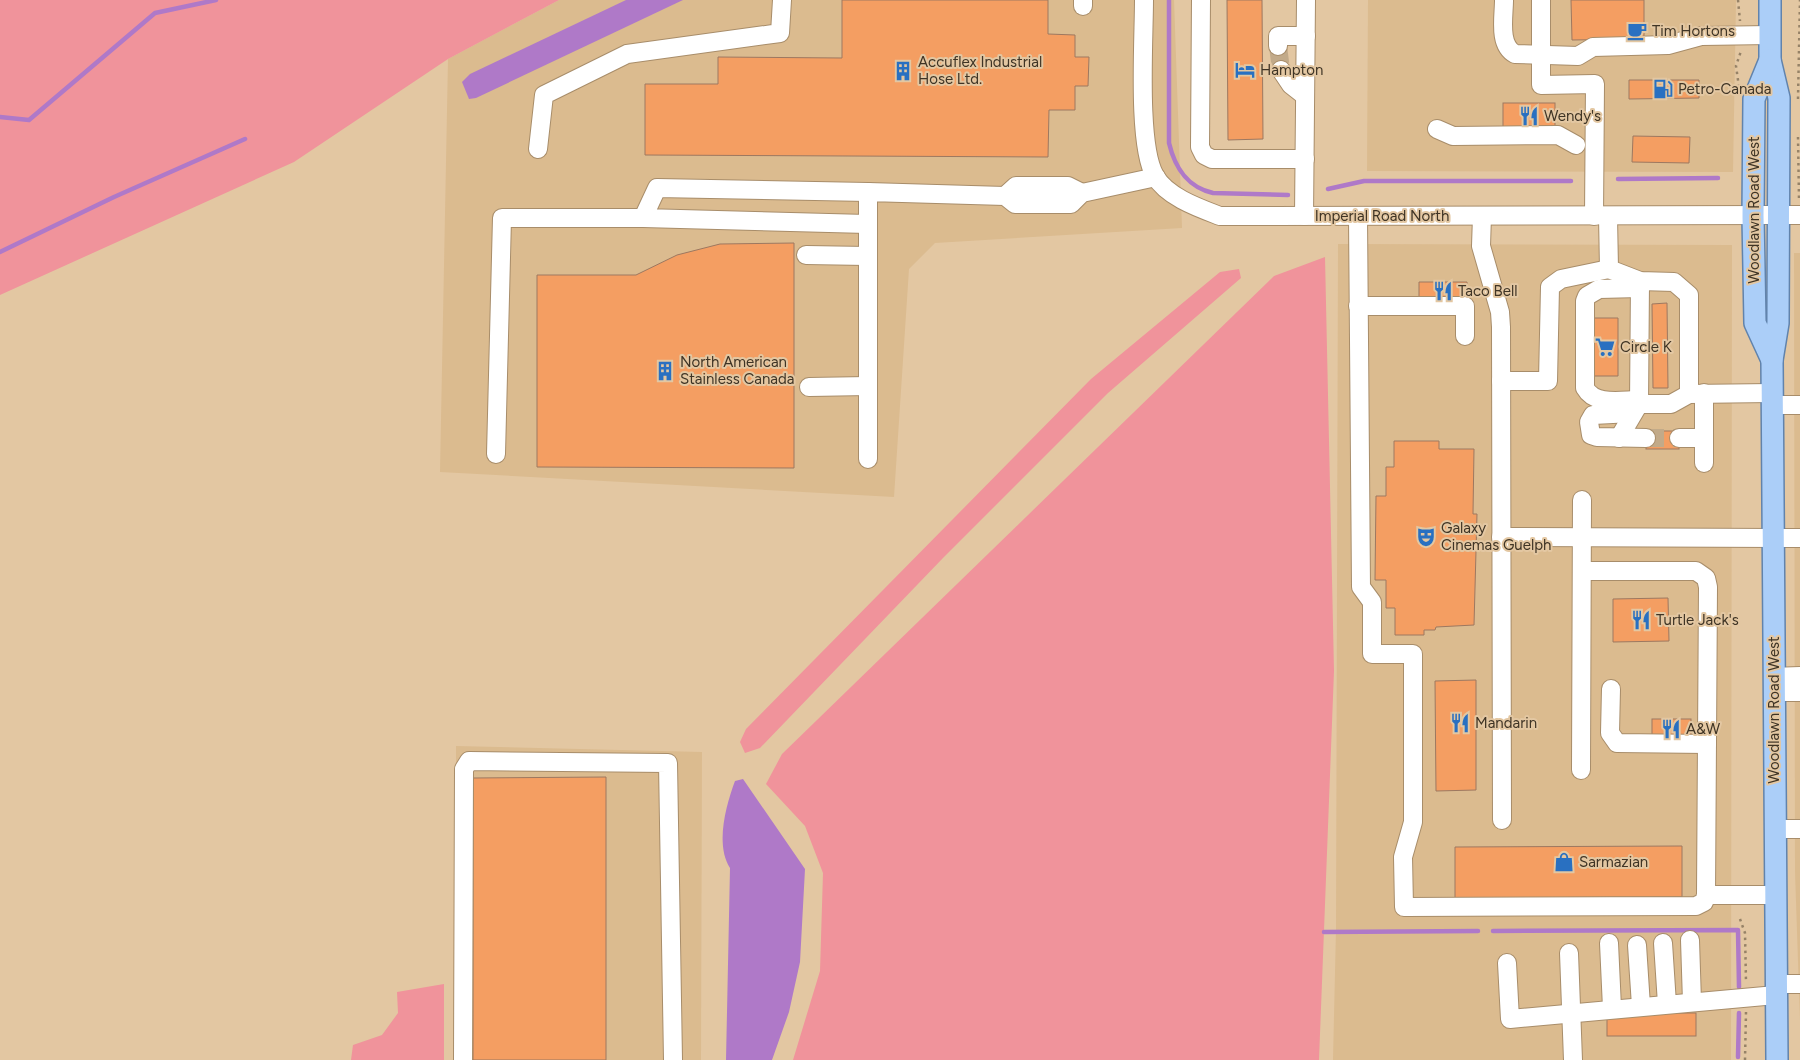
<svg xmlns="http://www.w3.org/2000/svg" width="1800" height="1060" viewBox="0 0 1800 1060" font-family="Figtree,sans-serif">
	<rect width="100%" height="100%" fill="#e3c7a2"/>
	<!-- built -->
	<g fill="#dbbb8f">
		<path d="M 559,0 L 1174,0 L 1182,228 L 935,243 L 909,269 L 894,497 L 440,472 L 448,59 Z"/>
		<path d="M 1368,0 L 1736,0 L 1733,172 L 1367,171 Z"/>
		<path d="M 1338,244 L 1732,245 L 1731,1060 L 1333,1060 L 1336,929 Z"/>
		<path d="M 1794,253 L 1800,253 L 1800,1020 L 1795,872 Z"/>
		<path d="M 456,746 L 702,752 L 701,1060 L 456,1060 Z"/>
	</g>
	<!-- green -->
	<g fill="#f0939b">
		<path d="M 0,0 L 559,0 L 448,59 L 294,162 L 0,295 Z"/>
		<path d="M 1325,257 L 1334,671 L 1319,1060 L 793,1060 L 820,971 L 823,873 L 805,826 L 766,784 L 782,754 L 1274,276 Z"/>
		<path d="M 1239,269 L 1241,278 L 1108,393 L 943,558 L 760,748 L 745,753 L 740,742 L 746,729 L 1091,379 L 1220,272 Z"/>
		<path d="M 444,984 L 444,1060 L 351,1060 L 353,1045 L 382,1035 L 398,1013 L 397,992 Z"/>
	</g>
	<!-- water -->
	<g fill="#af79c8">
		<path d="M 626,0 L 683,0 L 476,98 L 469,99 L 462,82 L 470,74 Z"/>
		<path d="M 743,779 L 805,869 L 800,962 L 789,1012 L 772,1060 L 726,1060 L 730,868 C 715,845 726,805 735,781 Z"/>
	</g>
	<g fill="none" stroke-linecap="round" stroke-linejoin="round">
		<!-- stream -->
		<g stroke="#af79c8" stroke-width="4.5">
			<path d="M 1169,0 L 1169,143 C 1175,168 1187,187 1213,193 L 1288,195"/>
			<path d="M 0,117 L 29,120 L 155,13 L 216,0"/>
			<path d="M 1618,179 L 1718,178"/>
			<path d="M 1328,189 L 1364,181 L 1571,181"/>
			<path d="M 0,252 L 114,197 L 245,139"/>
			<path d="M 1493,931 L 1738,930 L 1739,987"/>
			<path d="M 1324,932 L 1478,931"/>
			<path d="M 1738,1057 L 1739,1013"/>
		</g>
	</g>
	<!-- building -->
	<g fill="#f49e62" stroke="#9d7860">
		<path d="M 842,0 L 1048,0 L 1048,34 L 1075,35 L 1075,57 L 1089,57 L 1088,86 L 1075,86 L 1075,110 L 1049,110 L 1048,157 L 645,155 L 645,84 L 718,84 L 718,57 L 842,58 Z"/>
		<path d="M 1227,0 L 1262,0 L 1263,139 L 1228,140 Z"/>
		<path d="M 1571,0 L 1644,0 L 1644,39 L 1572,40 Z"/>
		<path d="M 1629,80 L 1699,80 L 1699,98 L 1629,99 Z"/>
		<rect x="1503" y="103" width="52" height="26"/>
		<path d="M 1633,136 L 1690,137 L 1689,163 L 1632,162 Z"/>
		<path d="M 794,243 L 794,468 L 537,467 L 537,275 L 636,275 L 677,255 L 720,244 Z"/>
		<path d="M 1419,282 L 1467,282 L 1468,300 L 1419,301 Z"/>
		<path d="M 1667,303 L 1668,388 L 1653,388 L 1652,304 Z"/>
		<path d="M 1592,318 L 1618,318 L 1618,376 L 1591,376 Z"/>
		<rect x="1646" y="431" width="33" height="18"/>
		<path d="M 1394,441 L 1439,441 L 1439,449 L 1474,449 L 1473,514 L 1477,514 L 1474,625 L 1436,627 L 1435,630 L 1424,630 L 1424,635 L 1395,635 L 1395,608 L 1386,608 L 1386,580 L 1375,580 L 1376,496 L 1386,496 L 1386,467 L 1394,467 Z"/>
		<path d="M 1668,598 L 1669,641 L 1613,642 L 1613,599 Z"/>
		<path d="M 1476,680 L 1476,790 L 1436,791 L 1435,681 Z"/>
		<rect x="1652" y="719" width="39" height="20"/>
		<path d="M 606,777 L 606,1060 L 473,1060 L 473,778 Z"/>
		<path d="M 1682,846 L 1682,897 L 1455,898 L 1455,847 Z"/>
		<rect x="1607" y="1013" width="89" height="23"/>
	</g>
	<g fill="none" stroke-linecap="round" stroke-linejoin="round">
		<!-- minor-tunnel -->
		<g stroke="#c2aa89" stroke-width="18" stroke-dasharray="18 9" stroke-linecap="butt">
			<path d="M 1278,46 L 1281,70"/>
			<path d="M 1646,438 L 1679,438"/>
		</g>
		<defs>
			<g id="minor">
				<path d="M 1083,0 L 1083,6"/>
				<path d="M 1144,0 C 1144,40 1137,145 1155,176 C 1167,197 1199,208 1220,216 L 1800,215"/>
				<path d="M 1201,0 L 1200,147 L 1204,155 L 1212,159 L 1305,159"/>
				<path d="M 1504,0 C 1504,17 1498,45 1515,54 L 1578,56 L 1593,47 L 1668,45 L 1701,36 L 1770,35"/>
				<path d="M 1541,0 L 1541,85 L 1595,84 L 1594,216"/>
				<path d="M 1278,46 L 1278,36 L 1306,36"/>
				<path d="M 1281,70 L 1291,85 L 1305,96"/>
				<path d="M 1437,129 L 1453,136 L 1558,135 L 1576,145"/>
				<path d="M 538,149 L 544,95 L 627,54 L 780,33 L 782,0"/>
				<path d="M 1005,196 L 1016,186 L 1068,186 L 1082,193"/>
				<path d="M 1304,216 L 1306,0"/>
				<path d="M 1358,216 L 1361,587 L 1372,602 L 1372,654 L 1413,654 L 1413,822 L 1403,857 L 1404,907 L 1696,906 L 1704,902 L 1706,895 L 1708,587 L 1706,578 L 1696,571 L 1582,571"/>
				<path d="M 1482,216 L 1481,246 L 1500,312 L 1501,327 L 1502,820"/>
				<path d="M 1608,216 L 1609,269 L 1640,281 L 1674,282 L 1689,295 L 1689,394"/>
				<path d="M 867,224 L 643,218 L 657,188 L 868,192"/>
				<path d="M 806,255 L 867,256"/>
				<path d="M 1358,306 L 1465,306 L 1465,336"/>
				<path d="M 1501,381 L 1548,381 L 1550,287 L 1561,279 L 1609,269"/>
				<path d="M 809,387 L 868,386"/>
				<path d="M 1639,400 C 1621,400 1595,406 1585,388 L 1585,301 L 1587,296 L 1599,289 L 1640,288"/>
				<path d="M 1639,404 L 1671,404 L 1689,394 L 1772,393"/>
				<path d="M 1772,405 L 1800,405"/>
				<path d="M 1632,413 L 1593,415 L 1589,422 L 1591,435 L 1597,437 L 1646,438"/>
				<path d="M 1619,438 L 1639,404 L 1640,281"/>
				<path d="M 1679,438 L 1704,438"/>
				<path d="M 496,454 L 502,218 L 643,218"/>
				<path d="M 868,459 L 868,192 L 1005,196 L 1015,204 L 1071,204 L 1082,193 L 1156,177"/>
				<path d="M 1704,463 L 1704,393"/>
				<path d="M 1501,537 L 1800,538"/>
				<path d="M 1774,677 L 1800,676"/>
				<path d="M 1611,689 L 1610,733 L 1617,743 L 1707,744"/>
				<path d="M 1774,692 L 1800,692"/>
				<path d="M 1581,770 L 1582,500"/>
				<path d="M 1775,829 L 1800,829"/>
				<path d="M 1706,895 L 1775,895"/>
				<path d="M 1690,940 L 1692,1002"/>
				<path d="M 1609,943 L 1612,1008"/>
				<path d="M 1663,943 L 1667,1004"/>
				<path d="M 1637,945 L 1641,1006"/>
				<path d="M 1569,953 L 1573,1060"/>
				<path d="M 1507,963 L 1510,1019 L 1776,995"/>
				<path d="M 1776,984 L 1800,984"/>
				<path d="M 463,1060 L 464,769 L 469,761 L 668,763 L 673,1060"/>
			</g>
			<g id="major">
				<path d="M 1770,0 L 1770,60 L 1779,98 L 1778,323 L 1772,360 L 1777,1060"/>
				<path d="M 1770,60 L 1754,99 L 1753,216 L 1755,323 L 1772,360"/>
			</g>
		</defs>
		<!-- minor casing -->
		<use href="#minor" stroke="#a88d6a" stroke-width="20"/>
		<!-- major casing -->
		<use href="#major" stroke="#6183ac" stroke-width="24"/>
		<!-- path -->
		<g stroke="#968267" stroke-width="2.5" stroke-dasharray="2.5 4" stroke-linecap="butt">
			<path d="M 1738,0 L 1740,21"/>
			<path d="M 1739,87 L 1736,66 L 1741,51"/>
			<path d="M 1798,99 L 1800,0"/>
			<path d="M 1798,137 L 1799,199"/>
			<path d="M 1740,919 L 1745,933 L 1746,982"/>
			<path d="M 1745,1060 L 1746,1012"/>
		</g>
		<!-- minor -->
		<use href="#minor" stroke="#fff" stroke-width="18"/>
		<!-- major -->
		<use href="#major" stroke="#abcef8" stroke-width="21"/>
	</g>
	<!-- icons -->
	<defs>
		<symbol id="cafe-bare" viewBox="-9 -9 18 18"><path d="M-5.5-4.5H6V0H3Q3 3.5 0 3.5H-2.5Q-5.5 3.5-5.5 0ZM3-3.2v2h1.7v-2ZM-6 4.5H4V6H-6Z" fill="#2970c1" stroke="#e3c7a2" stroke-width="2.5" paint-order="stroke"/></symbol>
		<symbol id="hotel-bare" viewBox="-9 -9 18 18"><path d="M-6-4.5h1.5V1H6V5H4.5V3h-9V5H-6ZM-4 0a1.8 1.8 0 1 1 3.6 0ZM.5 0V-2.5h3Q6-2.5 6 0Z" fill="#2970c1" stroke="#e3c7a2" stroke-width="2.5" paint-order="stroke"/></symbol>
		<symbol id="building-bare" viewBox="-9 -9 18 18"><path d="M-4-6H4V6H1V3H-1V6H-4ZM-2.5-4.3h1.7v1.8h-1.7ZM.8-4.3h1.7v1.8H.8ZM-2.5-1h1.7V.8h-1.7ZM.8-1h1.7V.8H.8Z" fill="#2970c1" stroke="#e3c7a2" stroke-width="2.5" paint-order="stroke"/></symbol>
		<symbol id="fuel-bare" viewBox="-9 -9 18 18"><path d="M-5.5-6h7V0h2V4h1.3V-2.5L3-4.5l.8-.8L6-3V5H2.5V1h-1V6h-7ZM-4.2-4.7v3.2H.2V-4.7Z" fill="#2970c1" stroke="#e3c7a2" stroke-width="2.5" paint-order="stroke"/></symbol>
		<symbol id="restaurant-bare" viewBox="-9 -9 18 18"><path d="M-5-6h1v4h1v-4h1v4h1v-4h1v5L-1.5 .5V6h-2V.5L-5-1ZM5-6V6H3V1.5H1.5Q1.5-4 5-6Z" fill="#2970c1" stroke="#e3c7a2" stroke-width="2.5" paint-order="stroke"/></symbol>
		<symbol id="supermarket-bare" viewBox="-9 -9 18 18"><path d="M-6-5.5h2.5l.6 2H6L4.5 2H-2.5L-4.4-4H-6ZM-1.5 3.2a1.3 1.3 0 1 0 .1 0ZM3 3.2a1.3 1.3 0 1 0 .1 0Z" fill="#2970c1" stroke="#e3c7a2" stroke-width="2.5" paint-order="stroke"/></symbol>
		<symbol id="theatre-bare" viewBox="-9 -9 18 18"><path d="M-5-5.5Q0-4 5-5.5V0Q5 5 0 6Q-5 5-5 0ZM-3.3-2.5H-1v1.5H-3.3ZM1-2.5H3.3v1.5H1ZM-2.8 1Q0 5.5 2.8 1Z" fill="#2970c1" stroke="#e3c7a2" stroke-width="2.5" paint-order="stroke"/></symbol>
		<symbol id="shop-bare" viewBox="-9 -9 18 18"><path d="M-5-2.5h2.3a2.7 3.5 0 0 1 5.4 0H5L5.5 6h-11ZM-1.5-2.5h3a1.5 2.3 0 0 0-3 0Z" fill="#2970c1" stroke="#e3c7a2" stroke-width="2.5" paint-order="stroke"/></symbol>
	</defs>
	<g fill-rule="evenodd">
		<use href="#cafe-bare" x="1623" y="17" width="28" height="28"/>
		<use href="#hotel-bare" x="1231" y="56" width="28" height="28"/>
		<use href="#building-bare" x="889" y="57" width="28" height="28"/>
		<use href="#fuel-bare" x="1649" y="75" width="28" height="28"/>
		<use href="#restaurant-bare" x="1515" y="102" width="28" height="28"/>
		<use href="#restaurant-bare" x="1429" y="277" width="28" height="28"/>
		<use href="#supermarket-bare" x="1591" y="333" width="28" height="28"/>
		<use href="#building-bare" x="651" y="357" width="28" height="28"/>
		<use href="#theatre-bare" x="1412" y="523" width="28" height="28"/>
		<use href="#restaurant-bare" x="1627" y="606" width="28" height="28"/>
		<use href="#restaurant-bare" x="1446" y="709" width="28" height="28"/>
		<use href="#restaurant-bare" x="1657" y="715" width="28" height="28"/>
		<use href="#shop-bare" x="1550" y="848" width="28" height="28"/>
	</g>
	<g text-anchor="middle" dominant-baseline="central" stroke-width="4" stroke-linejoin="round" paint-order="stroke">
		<!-- poi labels -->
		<g font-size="15" fill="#3f3425" stroke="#e3c7a2" text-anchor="start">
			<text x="1652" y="31">Tim Hortons</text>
			<text x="918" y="62">Accuflex Industrial<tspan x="918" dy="17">Hose Ltd.</tspan></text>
			<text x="1260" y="70">Hampton</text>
			<text x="1678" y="89">Petro-Canada</text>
			<text x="1544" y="116">Wendy's</text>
			<text x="1458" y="291">Taco Bell</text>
			<text x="1620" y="347">Circle K</text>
			<text x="680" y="362">North American<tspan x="680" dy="17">Stainless Canada</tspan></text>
			<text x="1441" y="528">Galaxy<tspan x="1441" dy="17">Cinemas Guelph</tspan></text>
			<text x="1656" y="620">Turtle Jack's</text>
			<text x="1475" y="723">Mandarin</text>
			<text x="1686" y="729">A&amp;W</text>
			<text x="1579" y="862">Sarmazian</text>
		</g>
		<!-- street labels -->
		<g font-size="15" fill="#3f3425" stroke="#e3c7a2">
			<text transform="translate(1754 210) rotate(-90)">Woodlawn Road West</text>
			<text x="1382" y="216">Imperial Road North</text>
			<text transform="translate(1774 710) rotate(-90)">Woodlawn Road West</text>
		</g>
	</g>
</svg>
